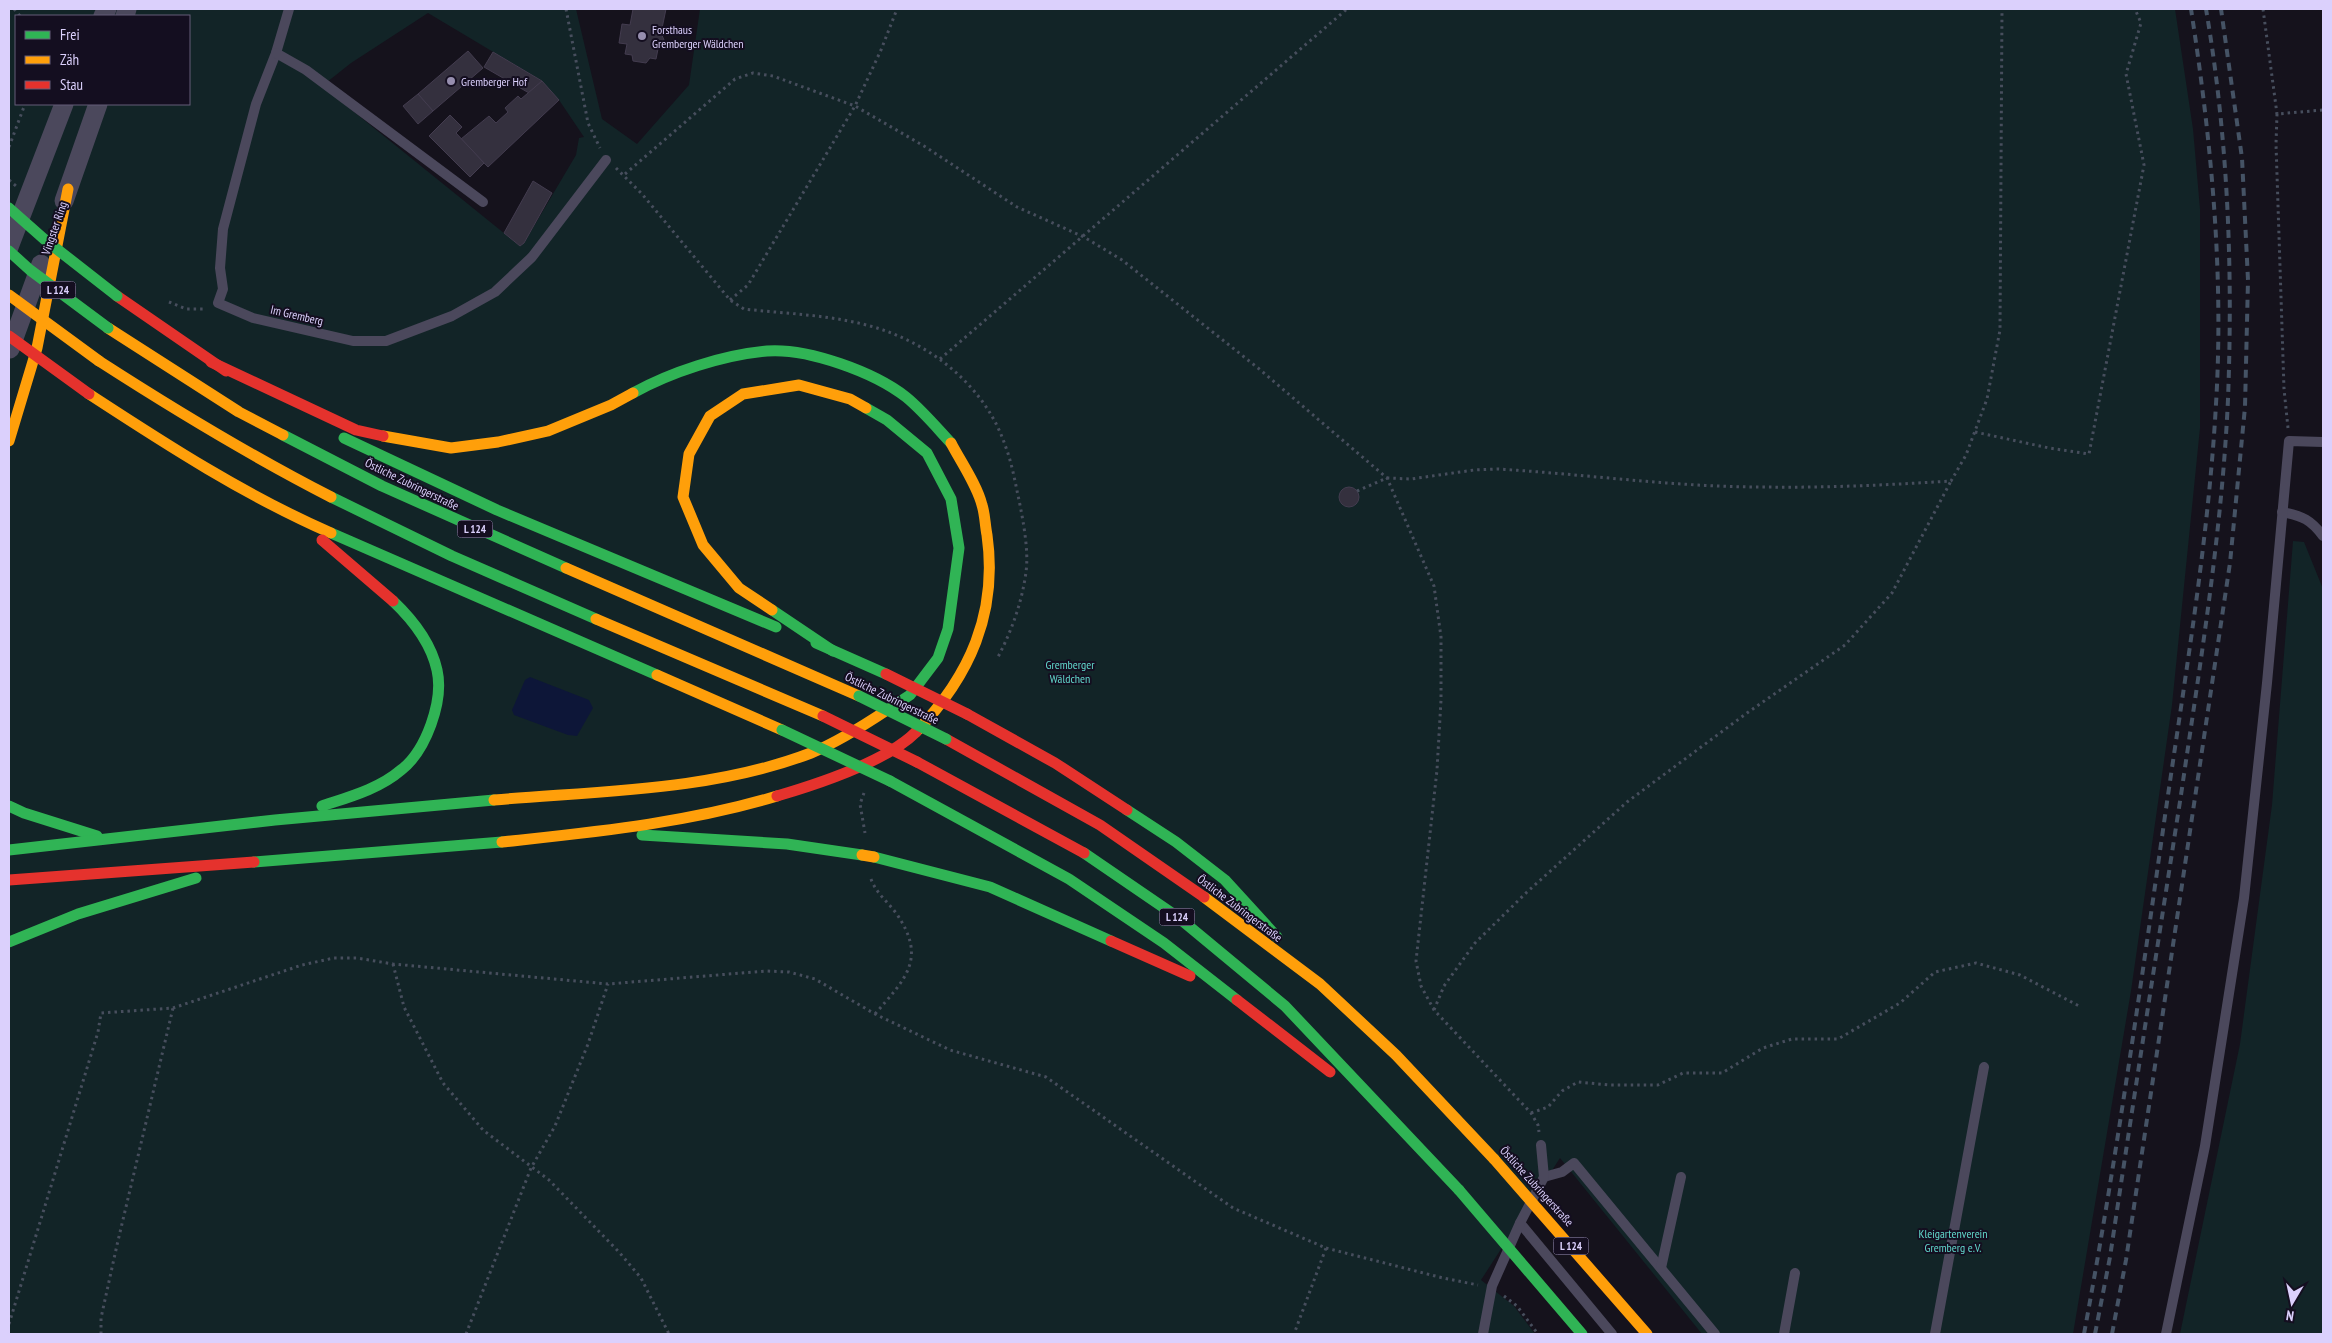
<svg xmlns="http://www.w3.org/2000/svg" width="2332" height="1343" viewBox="0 0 2332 1343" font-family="'PT Sans Narrow',sans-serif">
	<rect width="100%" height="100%" fill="#15121c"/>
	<!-- green -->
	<g fill="#122427" fill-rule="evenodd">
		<path d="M 9,9 L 576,9 L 602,119 L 637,144 L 689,85 L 700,9 L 2175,9 L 2193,129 L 2200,209 L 2200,428 L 2172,705 L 2131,991 L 2073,1334 L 1702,1334 L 1560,1158 L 1481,1280 L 1514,1306 L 1535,1334 L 9,1334 ZM 428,13 L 542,81 L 559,100 L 584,137 L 579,138 L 576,155 L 524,243 L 520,246 L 322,86 L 351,63 ZM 16,16 L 189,16 L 189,104 L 16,104 Z"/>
		<path d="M 2293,541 L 2304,542 L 2323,589 L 2323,1334 L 2180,1334 L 2240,1044 L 2272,805 Z"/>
	</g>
	<!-- water -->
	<path fill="#0d1638" d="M 530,677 L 589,700 L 593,708 L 577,736 L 568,735 L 514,715 L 512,710 L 525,680 Z"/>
	<!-- building -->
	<g fill="#34303e" stroke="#433c4f">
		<path d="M 633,9 L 666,9 L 661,33 L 664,40 L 659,44 L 656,59 L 650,58 L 646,63 L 633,61 L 632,55 L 625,54 L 627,44 L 619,43 L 622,24 L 630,25 Z"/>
		<path d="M 468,51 L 483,68 L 433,111 L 418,94 Z"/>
		<path d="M 493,52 L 542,81 L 529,93 L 484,67 Z"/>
		<path d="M 542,81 L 559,100 L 488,167 L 461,139 L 489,116 L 496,123 L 508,112 L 505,108 L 518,96 L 521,99 Z"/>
		<path d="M 418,94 L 433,111 L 418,124 L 403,106 Z"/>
		<path d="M 450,115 L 462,127 L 456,133 L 484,163 L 470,177 L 429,136 Z"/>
		<path d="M 533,181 L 552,193 L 524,243 L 520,246 L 504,233 Z"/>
		<circle cx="1349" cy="497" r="10"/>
	</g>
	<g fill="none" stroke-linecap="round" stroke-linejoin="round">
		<!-- path -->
		<g stroke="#474e5d" stroke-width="3" stroke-dasharray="2.5 4" stroke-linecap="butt">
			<path d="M 14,9 L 20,16"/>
			<path d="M 566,9 L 588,123 L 600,148"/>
			<path d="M 2263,9 L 2277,114"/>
			<path d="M 9,147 L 25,104"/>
			<path d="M 616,168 L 642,194 L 730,300 L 744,309 C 797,315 854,315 903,338 C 949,359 989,397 1005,445 C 1012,463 1015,482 1019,500 C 1023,520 1029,551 1026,572 C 1022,602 1012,630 998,657"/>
			<path d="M 625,174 L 735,79 L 753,73 L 773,76 L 855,106 L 924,146 L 1017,207 L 1084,237 L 1122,260 L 1258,368 L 1387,478 L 1434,586 L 1441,637 L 1441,700 L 1437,770 L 1416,961 L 1421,986 L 1434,1010 L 1531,1113 L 1538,1125 L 1539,1132"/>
			<path d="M 730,300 L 748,285 L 855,106 L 881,50 L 897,9"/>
			<path d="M 169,302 L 186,309 L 206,309"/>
			<path d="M 940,359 L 1347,9"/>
			<path d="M 2288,428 L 2284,389 L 2276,144 L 2277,114 L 2323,110"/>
			<path d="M 1975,432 L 2049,448 L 2089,454 L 2144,165 L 2126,74 L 2141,23 L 2135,9"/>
			<path d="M 1357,491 L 1387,478 L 1411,479 L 1474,470 L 1497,469 C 1585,474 1673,487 1762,487 C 1825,488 1888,485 1951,481 L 1966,455 L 1987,399 L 2000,330 L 2002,9"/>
			<path d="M 864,793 L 860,804 L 865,833"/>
			<path d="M 871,879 C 876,893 887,901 896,913 C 928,959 905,979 875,1014"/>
			<path d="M 393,964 L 404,1007 L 443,1083 L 483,1130 L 549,1180 L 619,1252 L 641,1278 L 669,1334"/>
			<path d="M 1434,1010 L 1444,986 L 1475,943 L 1527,892 L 1627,802 L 1747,713 L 1845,645 L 1892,593 L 1951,481"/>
			<path d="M 1531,1113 L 1548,1107 L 1562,1091 L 1578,1082 L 1609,1085 L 1658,1085 L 1683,1073 L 1722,1073 L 1763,1048 L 1792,1039 L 1838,1039 L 1900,1003 L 1935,972 L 1976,963 L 2020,975 L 2081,1007"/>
			<path d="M 1326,1248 L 1443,1278 L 1478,1285"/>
			<path d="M 1504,1296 L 1517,1306 L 1538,1334"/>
			<path d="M 9,1324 L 98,1032 L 101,1013 L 173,1008 L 302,965 L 334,958 L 357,958 L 393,964 L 608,984 L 766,971 L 789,972 L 815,979 L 875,1014 L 950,1050 L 1046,1077 L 1233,1208 L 1326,1248 L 1294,1334"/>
			<path d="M 101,1334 L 101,1318 L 117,1245 L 173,1008"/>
			<path d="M 466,1334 L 531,1168 L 555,1126 L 588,1044 L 608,984"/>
		</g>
		<!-- lane -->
		<g stroke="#4b485c" stroke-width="10">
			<path d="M 289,9 L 276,53 L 256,104 L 223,229 L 220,268 L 223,289 L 218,303 L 253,318 L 353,341 L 386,341 L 452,316 L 495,292 L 532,257 L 606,160"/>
			<path d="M 276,53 L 306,70 L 483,202"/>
			<path d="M 2282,512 C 2303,516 2311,520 2323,536"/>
			<path d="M 1544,1177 L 1562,1172 L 1574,1163 L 1715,1334"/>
			<path d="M 1520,1223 L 1612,1334"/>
			<path d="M 1661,1268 L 1681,1177"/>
			<path d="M 1483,1334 L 1492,1286 L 1520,1223 L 1544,1177 L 1541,1145"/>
			<path d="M 1784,1334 L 1795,1273"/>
			<path d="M 1935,1334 L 1984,1067"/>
			<path d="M 2166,1334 L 2205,1146 L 2244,898 L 2267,683 L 2289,441 L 2323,442"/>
		</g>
		<!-- street -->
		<g stroke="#4b485c" stroke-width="19">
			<path d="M 103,16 L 107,9"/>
			<path d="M 125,16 L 127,9"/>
			<path d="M 64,201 L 98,104"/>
			<path d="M 9,247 L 64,104"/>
			<path d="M 10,349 L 41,264"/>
		</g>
		<!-- fast -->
		<g stroke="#30b455" stroke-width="11">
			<path d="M 633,393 C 671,372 723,355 767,351 C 808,348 874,372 906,397 C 922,410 937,428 951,443"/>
			<path d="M 866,408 L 887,420 L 927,453 L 951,499 L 959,548 L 948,629 L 938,658 L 910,695 L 887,710"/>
			<path d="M 283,435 L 382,486 L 566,568"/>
			<path d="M 344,438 L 497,510 L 776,627"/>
			<path d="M 331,497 L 452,556 L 596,619"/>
			<path d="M 331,533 L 657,675"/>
			<path d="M 772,610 L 833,651"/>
			<path d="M 816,643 L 886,674"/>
			<path d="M 890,781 L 1069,879 L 1164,943 L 1237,1000"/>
			<path d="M 9,806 L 24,813 L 97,836"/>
			<path d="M 322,806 C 349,797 379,789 401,770 C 426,751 444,701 437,670 C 431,643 413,620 393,601"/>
			<path d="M 1127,810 L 1176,842 L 1225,880 L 1277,937"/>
			<path d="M 642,835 L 787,844 L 862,855"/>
			<path d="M 9,850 L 275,820 L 494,800"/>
			<path d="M 1084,853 L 1179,918 L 1285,1006 L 1459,1190"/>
			<path d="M 874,857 L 990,887 L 1111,941"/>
			<path d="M 254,862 L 502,842"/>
			<path d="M 9,942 L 78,914 L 196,878"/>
		</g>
		<!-- slow -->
		<g stroke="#ff9f0a" stroke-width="11">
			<path d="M 108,328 L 239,412 L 283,435"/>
			<path d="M 99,361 C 175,410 251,456 331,497"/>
			<path d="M 89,394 C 167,445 246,496 331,533"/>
			<path d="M 383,436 L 451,448 L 498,442 L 548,431 L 611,405 L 633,393"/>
			<path d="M 9,441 L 37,348 L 68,189"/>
			<path d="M 566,568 L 859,696"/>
			<path d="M 772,610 L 739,588 L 703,545 L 683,497 L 689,454 L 710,416 L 743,394 L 799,385 L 850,399 L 866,408"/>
			<path d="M 596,619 L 823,716"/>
			<path d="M 657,675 L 782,730"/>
			<path d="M 916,732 C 970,676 998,613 987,535 C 985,525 985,514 982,505 C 977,485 961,462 951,443"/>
			<path d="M 494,800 C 598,791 712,791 811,753 C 838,742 863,726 887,710"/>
			<path d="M 502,842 C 594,832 688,823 777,796"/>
			<path d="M 1204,897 L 1320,984 L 1396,1055 L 1494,1159"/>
		</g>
		<!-- jam -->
		<g stroke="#e5322d" stroke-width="11">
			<path d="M 117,296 L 226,371"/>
			<path d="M 211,362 L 356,430 L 383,436"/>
			<path d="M 322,540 L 393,601"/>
			<path d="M 967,714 L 1055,763 L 1127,810"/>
			<path d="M 946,739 L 1100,825 L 1204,897"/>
			<path d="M 917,762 L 1084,853"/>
			<path d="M 777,796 C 818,784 886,762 916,732"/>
			<path d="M 9,880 L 254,862"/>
			<path d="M 1111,941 L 1190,976"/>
			<path d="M 1237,1000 L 1330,1072"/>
		</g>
		<!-- rail -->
		<g stroke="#455365" stroke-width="4" stroke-dasharray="8 6" stroke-linecap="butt">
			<path d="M 2084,1334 C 2115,1167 2139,998 2163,830 C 2183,688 2208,547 2216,404 C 2224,272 2211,139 2191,9"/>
			<path d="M 2095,1334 L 2110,1257 C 2133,1103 2157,949 2181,795 C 2200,664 2222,532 2228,399 C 2233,268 2228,138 2206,9"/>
			<path d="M 2112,1334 L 2126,1260 L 2230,563 L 2245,407 L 2248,280 L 2242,158 L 2221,9"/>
		</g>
		<!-- path-bridge -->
		<path stroke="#474e5d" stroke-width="3" stroke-dasharray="2.5 4" stroke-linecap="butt" d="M 9,180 L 16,186"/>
		<!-- fast-bridge -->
		<g stroke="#30b455" stroke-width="11">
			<path d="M 9,208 L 44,239 L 117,296"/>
			<path d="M 9,251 L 30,270 L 108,328"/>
			<path d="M 859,696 L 946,739"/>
			<path d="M 782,730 L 890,781"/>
			<path d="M 1459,1190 L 1582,1334"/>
		</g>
		<!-- slow-bridge -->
		<g stroke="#ff9f0a" stroke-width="11">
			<path d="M 9,295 L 99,361"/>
			<path d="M 862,855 L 874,857"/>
			<path d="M 1494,1159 L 1647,1334"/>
		</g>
		<!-- jam-bridge -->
		<g stroke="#e5322d" stroke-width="11">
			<path d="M 9,336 L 89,394"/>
			<path d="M 886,674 L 967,714"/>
			<path d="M 823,716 L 917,762"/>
		</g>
	</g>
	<!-- markers -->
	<g fill="#968eae" stroke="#140e20" stroke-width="2">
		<circle cx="642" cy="36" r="5"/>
		<circle cx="451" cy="81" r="5"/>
	</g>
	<g text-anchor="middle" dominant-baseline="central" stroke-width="4" stroke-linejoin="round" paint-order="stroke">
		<!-- shield labels -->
		<g fill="#140e20" stroke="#9f96ba" stroke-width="1">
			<rect x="40.5" y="281.5" width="35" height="17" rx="4"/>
			<rect x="457.5" y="520.5" width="35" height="17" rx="4"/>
			<rect x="1159.5" y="908.5" width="35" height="17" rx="4"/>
			<rect x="1553.5" y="1237.5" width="35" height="17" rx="4"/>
		</g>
		<g font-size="11" font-weight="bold" fill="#dbd0fc">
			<text x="58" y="290">L 124</text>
			<text x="475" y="529">L 124</text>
			<text x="1177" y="917">L 124</text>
			<text x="1571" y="1246">L 124</text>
		</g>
		<!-- poi labels -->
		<g font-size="12" fill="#dbd0fc" stroke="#140e20" text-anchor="start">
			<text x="652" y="29">Forsthaus<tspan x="652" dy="14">Gremberger Wäldchen</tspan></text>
			<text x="461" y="81">Gremberger Hof</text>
		</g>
		<!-- street labels -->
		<g font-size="12" fill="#dbd0fc" stroke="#140e20">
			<text transform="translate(54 228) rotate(-71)">Vingster Ring</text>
			<text transform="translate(297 315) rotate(13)">Im Gremberg</text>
			<text transform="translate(412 484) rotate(26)">Östliche Zubringerstraße</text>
			<text transform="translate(892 698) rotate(26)">Östliche Zubringerstraße</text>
			<text transform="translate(1240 908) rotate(37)">Östliche Zubringerstraße</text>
			<text transform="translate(1537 1186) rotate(48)">Östliche Zubringerstraße</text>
		</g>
		<!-- park labels -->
		<g font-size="12" fill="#61d7cb" stroke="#140e20">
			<text x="1070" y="664">Gremberger<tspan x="1070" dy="14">Wäldchen</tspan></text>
			<text x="1953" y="1233">Kleigartenverein<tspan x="1953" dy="14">Gremberg e.V.</tspan></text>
		</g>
	</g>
	<!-- border -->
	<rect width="2332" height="1343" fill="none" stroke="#dbd0fc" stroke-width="20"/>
	<!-- legend -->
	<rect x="15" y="15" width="175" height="90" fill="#140e20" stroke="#645c78"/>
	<rect x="25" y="31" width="25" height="8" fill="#30b455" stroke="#645c78"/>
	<text x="60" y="40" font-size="15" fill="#dbd0fc">Frei</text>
	<rect x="25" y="56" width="25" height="8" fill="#ff9f0a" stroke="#645c78"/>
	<text x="60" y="65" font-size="15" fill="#dbd0fc">Zäh</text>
	<rect x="25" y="81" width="25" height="8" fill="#e5322d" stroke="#645c78"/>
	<text x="60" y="90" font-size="15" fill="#dbd0fc">Stau</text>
	<!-- north arrow -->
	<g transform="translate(2292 1303) rotate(189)" stroke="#140e20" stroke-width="4" paint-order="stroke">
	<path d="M0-4L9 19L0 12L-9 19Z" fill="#dbd0fc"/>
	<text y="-8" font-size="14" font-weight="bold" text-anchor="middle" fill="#dbd0fc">N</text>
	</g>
</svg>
